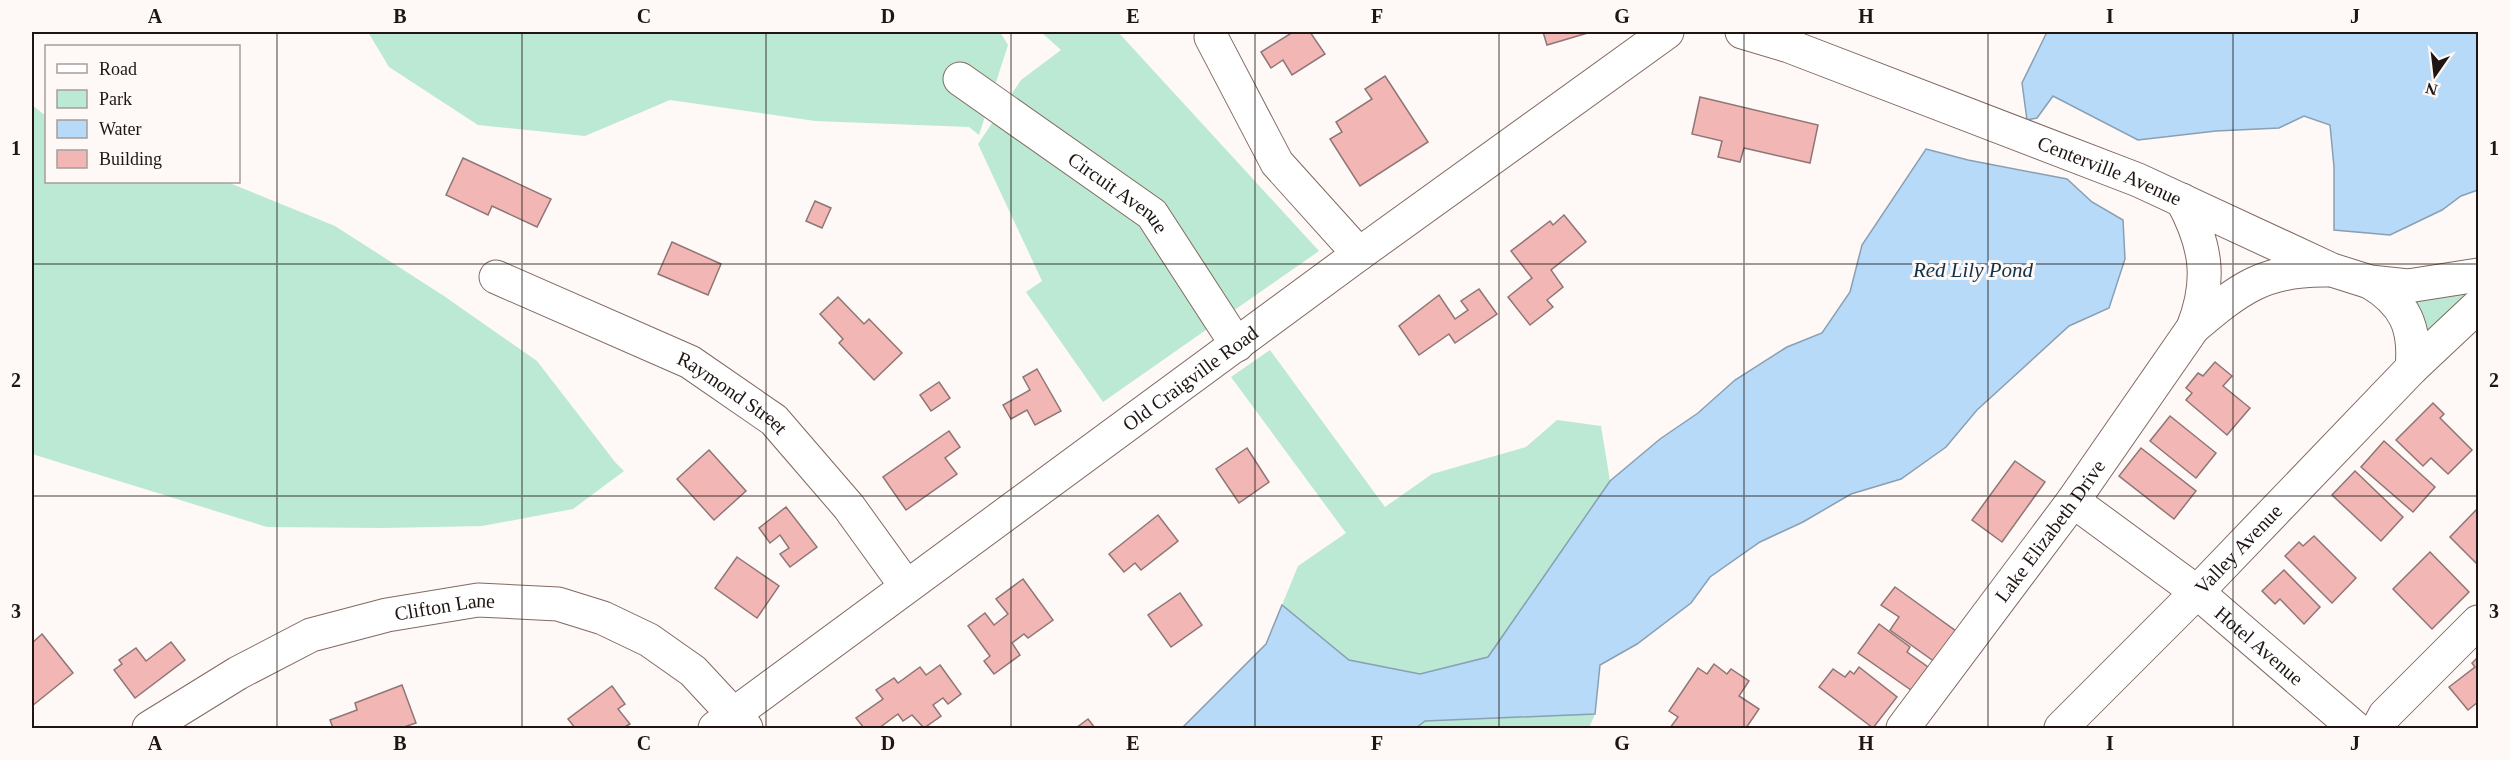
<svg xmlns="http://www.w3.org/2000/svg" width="2510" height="760" viewBox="0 0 2510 760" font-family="Georgia,serif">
	<rect width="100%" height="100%" fill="#fef8f6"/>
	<!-- green -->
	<g fill="#bce9d3">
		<path d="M 368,32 L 1000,32 L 1008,45 L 979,135 L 969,127 L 815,121 L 670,100 L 585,136 L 478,125 L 389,67 Z"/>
		<path d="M 1041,32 L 1118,32 L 1319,251 L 1103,402 L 1026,292 L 1042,281 L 978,144 L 1021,80 L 1061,50 Z"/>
		<path d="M 32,105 L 46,116 L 46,182 L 227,182 L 335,226 L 444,296 L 537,361 L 615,462 L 624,471 L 573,509 L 482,526 L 383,528 L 267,527 L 32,454 Z"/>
		<path d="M 2475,288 L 2428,336 L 2414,300 Z"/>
		<path d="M 1270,350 L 1385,507 L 1432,474 L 1526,447 L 1557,420 L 1601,426 L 1610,481 L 1488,657 L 1420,674 L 1349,660 L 1282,605 L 1298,566 L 1346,533 L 1231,377 Z"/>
		<path d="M 1595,714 L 1589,728 L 1416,728 L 1425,721 Z"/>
	</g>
	<!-- water -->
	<g fill="#b7daf8" stroke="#899fb3" stroke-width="1.5">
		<path d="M 2047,32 L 2478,32 L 2478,190 L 2461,196 L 2442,210 L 2390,235 L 2334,230 L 2334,167 L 2330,125 L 2304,116 L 2279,128 L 2216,131 L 2138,140 L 2053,96 L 2037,118 L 2027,120 L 2022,83 Z"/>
		<path d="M 1926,149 L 1968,160 L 2067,179 L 2092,202 L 2123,220 L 2125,259 L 2109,308 L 2069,326 L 1977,410 L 1946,447 L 1901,479 L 1851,494 L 1803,522 L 1760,542 L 1710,577 L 1691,603 L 1637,644 L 1600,665 L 1595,714 L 1425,721 L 1416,728 L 1182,728 L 1266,644 L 1282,605 L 1349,660 L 1420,674 L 1488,657 L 1610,481 L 1660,439 L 1698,413 L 1735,380 L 1787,347 L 1822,333 L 1850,292 L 1862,245 Z"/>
	</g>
	<!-- building -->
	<g fill="#f2b7b5" stroke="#8f7675" stroke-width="1.5">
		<path d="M 1293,32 L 1310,32 L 1325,54 L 1292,75 L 1283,60 L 1271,68 L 1261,52 Z"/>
		<path d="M 1543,32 L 1591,32 L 1547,45 Z"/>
		<path d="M 1385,76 L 1428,142 L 1360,186 L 1330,139 L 1342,132 L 1336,122 L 1372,99 L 1365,89 Z"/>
		<path d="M 1700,97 L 1818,125 L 1810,163 L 1744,148 L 1740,162 L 1718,157 L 1722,141 L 1692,134 Z"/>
		<path d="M 463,158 L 551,199 L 537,227 L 492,206 L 488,215 L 446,195 Z"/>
		<path d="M 815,201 L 831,208 L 822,228 L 806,221 Z"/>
		<path d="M 1564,215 L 1586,242 L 1551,270 L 1563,287 L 1547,300 L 1553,307 L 1530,325 L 1508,297 L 1532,278 L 1511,251 L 1550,221 L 1553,225 Z"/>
		<path d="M 672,242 L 721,264 L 708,295 L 658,274 Z"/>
		<path d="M 1479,289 L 1497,314 L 1455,343 L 1449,334 L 1419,355 L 1399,326 L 1439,295 L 1455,319 L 1468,310 L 1461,301 Z"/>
		<path d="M 838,297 L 864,324 L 869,319 L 902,353 L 874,380 L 839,343 L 843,339 L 820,314 Z"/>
		<path d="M 2215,362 L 2232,376 L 2223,386 L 2250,408 L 2227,435 L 2186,400 L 2192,393 L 2186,388 L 2198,373 L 2203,376 Z"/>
		<path d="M 1037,369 L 1061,411 L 1035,425 L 1027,410 L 1011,419 L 1003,405 L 1030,390 L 1023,377 Z"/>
		<path d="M 939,382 L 950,398 L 931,411 L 920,395 Z"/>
		<path d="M 2433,403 L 2444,414 L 2440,418 L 2472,450 L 2448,474 L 2431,458 L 2423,466 L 2396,440 Z"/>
		<path d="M 2170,416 L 2216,453 L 2196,478 L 2150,441 Z"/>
		<path d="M 949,431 L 960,447 L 945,458 L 957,474 L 906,510 L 883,477 Z"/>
		<path d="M 2384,441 L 2435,487 L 2413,512 L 2361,467 Z"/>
		<path d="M 1247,448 L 1269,482 L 1239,503 L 1216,469 Z"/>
		<path d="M 2141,448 L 2196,491 L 2174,519 L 2119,476 Z"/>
		<path d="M 709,450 L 746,491 L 714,520 L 677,479 Z"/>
		<path d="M 2015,461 L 2045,482 L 2002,542 L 1972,520 Z"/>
		<path d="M 2355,471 L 2403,517 L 2381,541 L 2332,495 Z"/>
		<path d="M 786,507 L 817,547 L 790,567 L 780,554 L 789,548 L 780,535 L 770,543 L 759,528 Z"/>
		<path d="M 2478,508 L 2478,565 L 2450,537 Z"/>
		<path d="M 1158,515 L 1178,541 L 1141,570 L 1135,563 L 1124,572 L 1109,554 Z"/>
		<path d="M 2314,536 L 2356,578 L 2332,603 L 2285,556 L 2299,542 L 2303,546 Z"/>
		<path d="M 2430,552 L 2469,592 L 2432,629 L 2393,589 Z"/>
		<path d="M 737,557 L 779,586 L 757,618 L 715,588 Z"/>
		<path d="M 2284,570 L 2320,607 L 2304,624 L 2280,599 L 2275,604 L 2262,591 Z"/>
		<path d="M 1023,579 L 1053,620 L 1028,638 L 1024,634 L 1012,643 L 1020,655 L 994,674 L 984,661 L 990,656 L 968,626 L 985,613 L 994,625 L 1008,614 L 996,599 Z"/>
		<path d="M 1895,587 L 1956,631 L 1935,662 L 1890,630 L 1899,617 L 1881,605 Z"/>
		<path d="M 1180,593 L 1202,625 L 1171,647 L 1148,615 Z"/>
		<path d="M 1879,624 L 1910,647 L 1907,652 L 1928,667 L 1911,690 L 1858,653 Z"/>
		<path d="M 42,634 L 73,673 L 32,706 L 32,643 Z"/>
		<path d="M 171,642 L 185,660 L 135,698 L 114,670 L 122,664 L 119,660 L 136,648 L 146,661 Z"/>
		<path d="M 2478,657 L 2478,702 L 2468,710 L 2449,687 L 2475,667 L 2472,663 Z"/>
		<path d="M 1714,664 L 1727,674 L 1731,669 L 1749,681 L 1739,696 L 1759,709 L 1746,728 L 1670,728 L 1678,717 L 1669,711 L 1698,668 L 1707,674 Z"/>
		<path d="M 940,665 L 961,694 L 948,704 L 943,698 L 933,705 L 941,716 L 924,728 L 912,715 L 903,721 L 898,714 L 879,728 L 864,728 L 856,718 L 883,699 L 876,690 L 894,678 L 898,683 L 920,667 L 926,675 Z"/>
		<path d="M 1859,667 L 1897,697 L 1873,728 L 1819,687 L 1833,669 L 1845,677 L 1850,671 L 1854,674 Z"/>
		<path d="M 402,685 L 416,723 L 401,728 L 333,728 L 330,720 L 357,710 L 355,703 Z"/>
		<path d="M 612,686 L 625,704 L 618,709 L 630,724 L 623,728 L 575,728 L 568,719 Z"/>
		<path d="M 1088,719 L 1095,728 L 1076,728 Z"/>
	</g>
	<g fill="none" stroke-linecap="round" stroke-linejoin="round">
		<defs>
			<g id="minor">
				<path id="s1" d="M 1742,32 L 1789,46 L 2138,180 L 2332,270 L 2370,282 L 2408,286 L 2478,275"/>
				<path d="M 1211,37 L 1277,163 L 1359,254"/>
				<path id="s2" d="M 960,79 L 1152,214 L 1237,345"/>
				<path id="s3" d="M 496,277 L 690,362 L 774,420 L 849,507 L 906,586"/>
				<path d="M 2370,282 C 2405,303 2416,327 2412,368"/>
				<path d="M 2193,328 C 2239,289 2264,269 2327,270"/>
				<path id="s4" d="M 2073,501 L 2197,592 L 2355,728"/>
				<path id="s5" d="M 149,728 L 238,673 L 311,635 L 387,615 L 478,600 L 558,604 L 603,618 L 649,640 L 693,671 L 746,728"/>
				<path id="s6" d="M 715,728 L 1359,254 L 1667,32"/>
				<path id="s7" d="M 1903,728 L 2073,501 L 2193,328 C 2212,280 2206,244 2182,200"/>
				<path id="s8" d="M 2061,728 L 2197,592 L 2412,368 L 2478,306"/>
				<path d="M 2378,728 L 2385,715 L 2478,622"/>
			</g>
		</defs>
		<!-- minor casing -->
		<use href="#minor" stroke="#806a61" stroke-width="35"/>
		<!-- minor -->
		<use href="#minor" stroke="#fff" stroke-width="33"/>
	</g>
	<!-- grid -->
	<path fill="none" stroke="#1f1613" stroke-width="1.5" stroke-opacity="0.55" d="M 277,32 L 277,728M 522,32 L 522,728M 766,32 L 766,728M 1011,32 L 1011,728M 1255,32 L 1255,728M 1499,32 L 1499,728M 1744,32 L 1744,728M 1988,32 L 1988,728M 2233,32 L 2233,728M 32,264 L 2478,264M 32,496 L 2478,496"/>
	<g text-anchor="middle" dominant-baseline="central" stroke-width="6" stroke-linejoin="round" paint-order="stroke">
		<!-- street labels -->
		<g font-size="20" fill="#1f1613" stroke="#fef8f6">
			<text stroke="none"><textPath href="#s1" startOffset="393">Centerville Avenue</textPath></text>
			<text stroke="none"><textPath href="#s2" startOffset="195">Circuit Avenue</textPath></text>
			<text stroke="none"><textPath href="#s6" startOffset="590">Old Craigville Road</textPath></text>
			<text stroke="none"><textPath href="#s3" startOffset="264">Raymond Street</textPath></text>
			<text stroke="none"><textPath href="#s7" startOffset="246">Lake Elizabeth Drive</textPath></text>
			<text stroke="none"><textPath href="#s8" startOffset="252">Valley Avenue</textPath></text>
			<text stroke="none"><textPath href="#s5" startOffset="324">Clifton Lane</textPath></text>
			<text stroke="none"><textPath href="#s4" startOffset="236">Hotel Avenue</textPath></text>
		</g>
		<!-- water labels -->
		<g font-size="21" font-style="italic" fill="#0f324a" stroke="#fef8f6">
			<text x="1973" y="270">Red Lily Pond</text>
		</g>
	</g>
	<!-- border -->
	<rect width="2510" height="760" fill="none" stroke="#fef8f6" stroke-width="66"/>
	<!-- legend -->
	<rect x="45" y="45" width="195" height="138" fill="#fef8f6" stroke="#a59e9b" stroke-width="1.5"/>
	<rect x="57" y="64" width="30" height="9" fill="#ffffff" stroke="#a59e9b" stroke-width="1.5"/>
	<text x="99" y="75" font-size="18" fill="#1f1613">Road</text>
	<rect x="57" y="90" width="30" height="18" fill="#bce9d3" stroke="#a59e9b" stroke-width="1.5"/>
	<text x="99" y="105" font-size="18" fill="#1f1613">Park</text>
	<rect x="57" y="120" width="30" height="18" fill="#b7daf8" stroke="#a59e9b" stroke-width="1.5"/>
	<text x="99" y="135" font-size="18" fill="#1f1613">Water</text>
	<rect x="57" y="150" width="30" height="18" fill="#f2b7b5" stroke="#a59e9b" stroke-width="1.5"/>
	<text x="99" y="165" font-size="18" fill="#1f1613">Building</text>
	<!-- north arrow -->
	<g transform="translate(2435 75) rotate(194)" stroke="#fef8f6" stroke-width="4.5" paint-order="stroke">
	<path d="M0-4.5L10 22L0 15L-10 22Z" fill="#1f1613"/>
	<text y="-9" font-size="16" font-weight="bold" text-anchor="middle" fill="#1f1613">N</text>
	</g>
	<rect x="33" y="33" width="2444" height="694" fill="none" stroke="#1f1613" stroke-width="2"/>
	<g font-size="20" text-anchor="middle" font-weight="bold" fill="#1f1613">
		<text x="155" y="23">A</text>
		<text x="400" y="23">B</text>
		<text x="644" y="23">C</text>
		<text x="888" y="23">D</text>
		<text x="1133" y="23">E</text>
		<text x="1377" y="23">F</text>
		<text x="1622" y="23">G</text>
		<text x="1866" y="23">H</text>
		<text x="2110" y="23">I</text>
		<text x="2355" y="23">J</text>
		<text x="16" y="155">1</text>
		<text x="2494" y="155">1</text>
		<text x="16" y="387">2</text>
		<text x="2494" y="387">2</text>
		<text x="16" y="618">3</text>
		<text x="2494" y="618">3</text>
		<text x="155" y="750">A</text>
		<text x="400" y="750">B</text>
		<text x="644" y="750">C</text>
		<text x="888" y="750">D</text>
		<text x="1133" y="750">E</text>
		<text x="1377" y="750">F</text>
		<text x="1622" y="750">G</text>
		<text x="1866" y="750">H</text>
		<text x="2110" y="750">I</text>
		<text x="2355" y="750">J</text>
	</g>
</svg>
